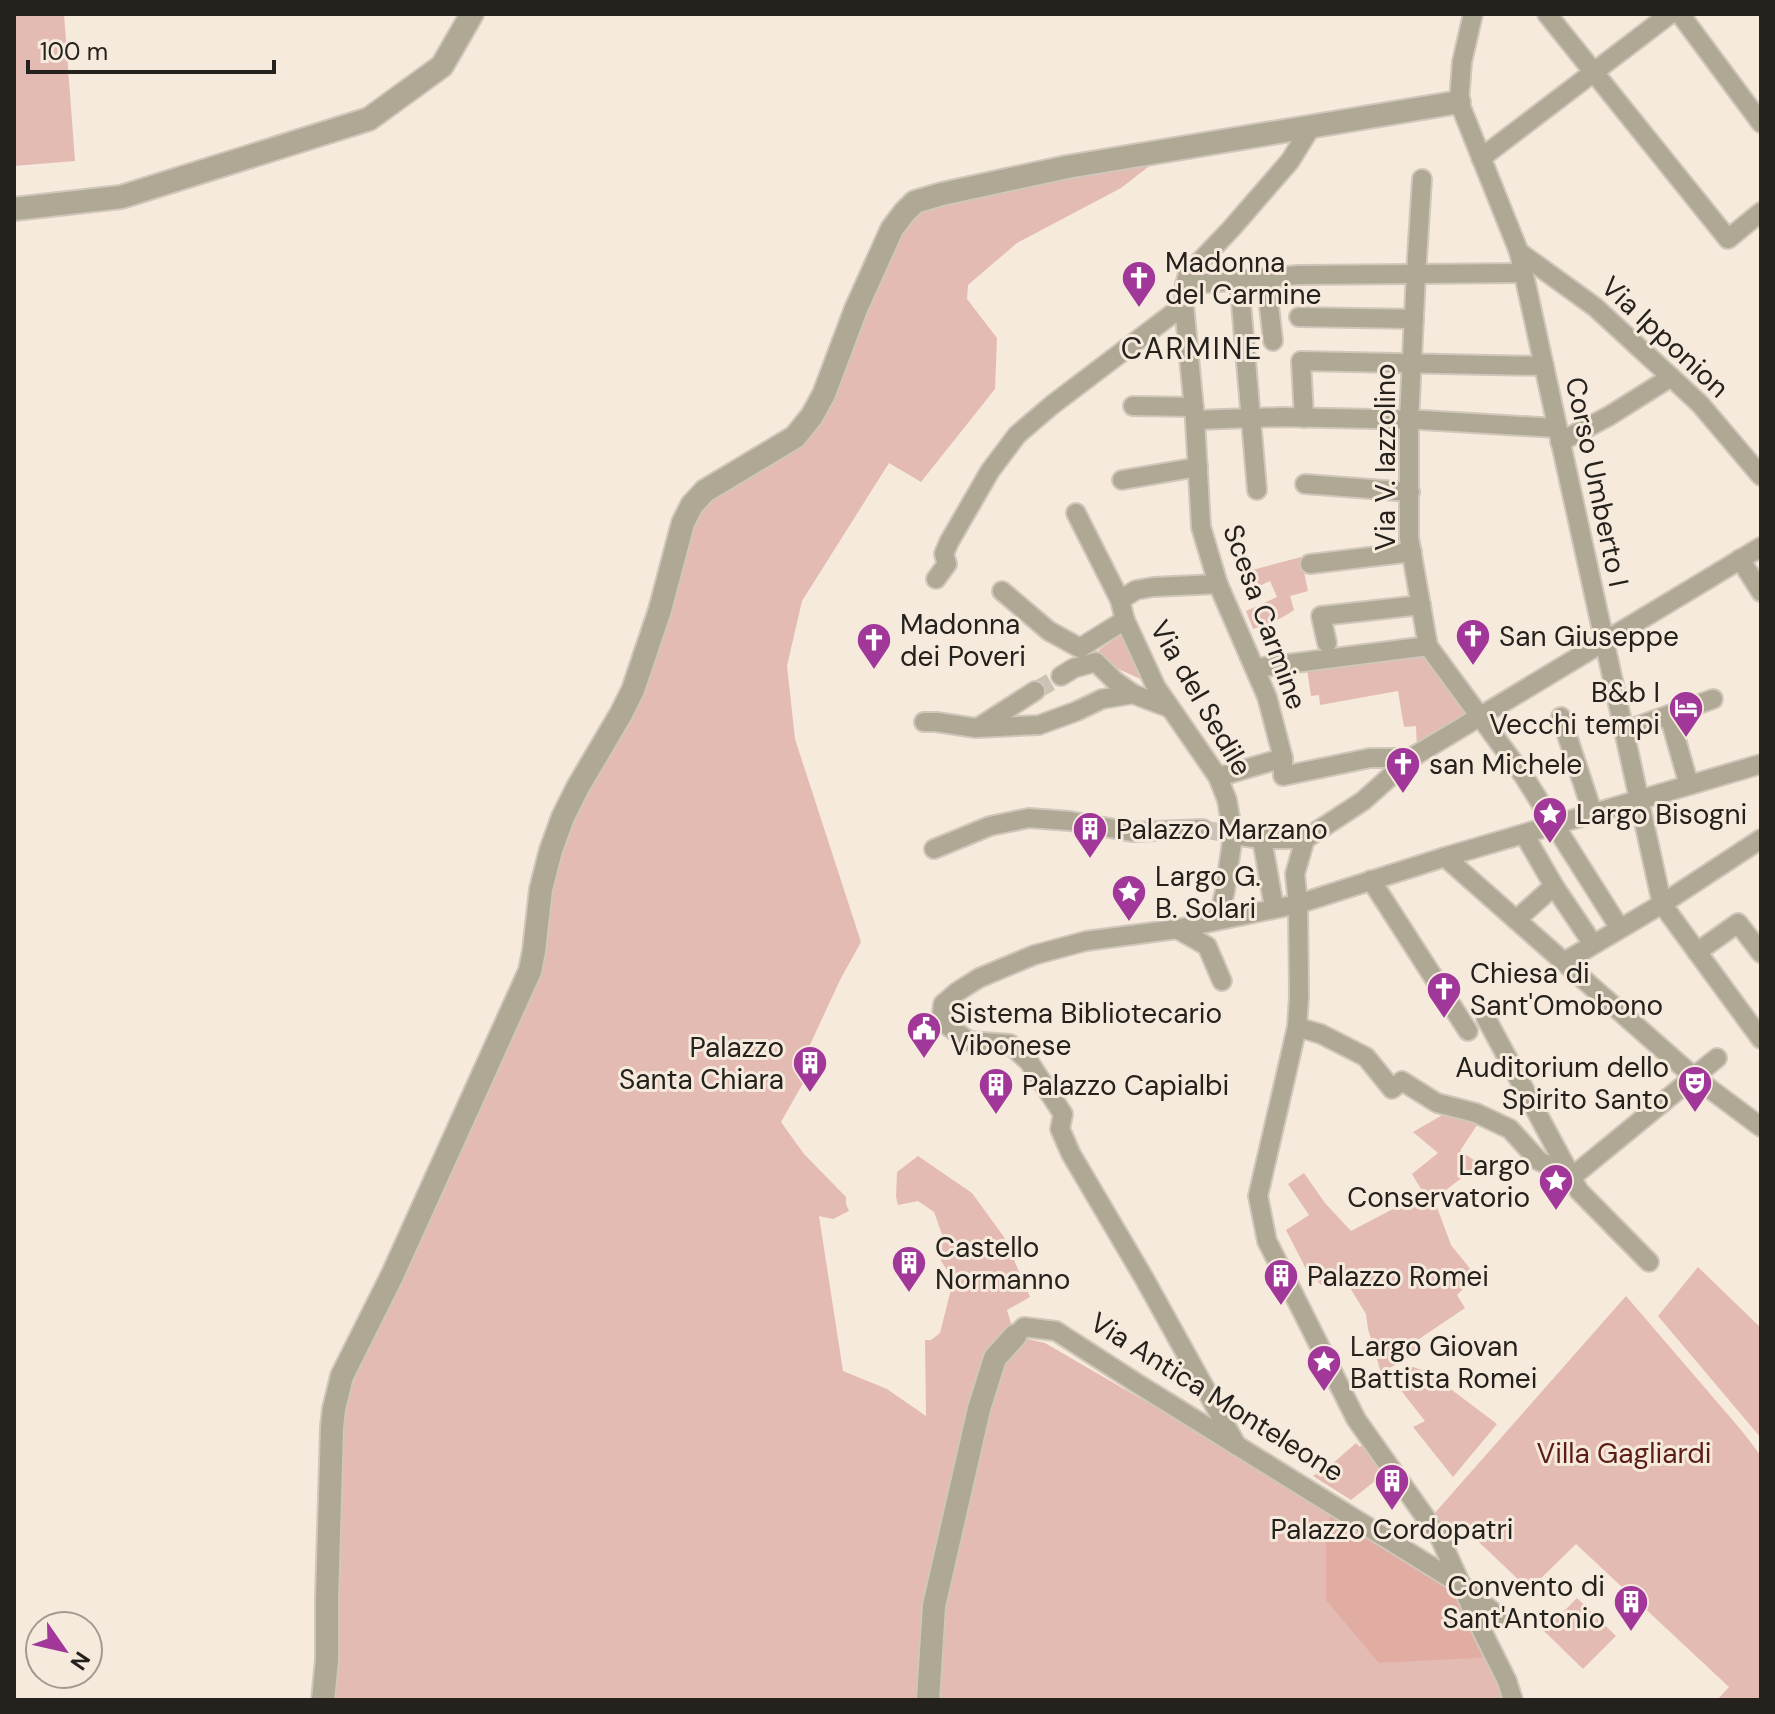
<svg xmlns="http://www.w3.org/2000/svg" width="1775" height="1714" viewBox="0 0 1775 1714" font-family="'DM Sans',sans-serif">
	<rect width="100%" height="100%" fill="#f6eadd"/>
	<!-- green -->
	<g fill="#e4bbb3">
		<path d="M 14,14 L 64,14 L 75,161 L 14,166 Z"/>
		<path d="M 1170,150 L 1121,188 L 1017,243 L 968,285 L 967,299 L 997,338 L 995,389 L 921,482 L 889,463 L 802,601 L 787,666 L 795,739 L 861,942 L 840,980 L 809,1047 L 811,1069 L 781,1122 L 804,1154 L 846,1197 L 846,1204 L 849,1211 L 833,1219 L 819,1216 L 843,1371 L 887,1389 L 926,1416 L 925,1340 L 931,1340 L 940,1333 L 950,1293 L 951,1280 L 949,1273 L 941,1261 L 943,1237 L 934,1212 L 918,1201 L 898,1205 L 896,1197 L 897,1172 L 918,1156 L 972,1193 L 1004,1237 L 1030,1297 L 1007,1310 L 1015,1336 L 1045,1343 L 1463,1586 L 1513,1700 L 333,1700 L 334,1409 L 511,1009 L 541,889 L 621,714 L 692,505 L 795,437 L 904,213 Z"/>
		<path d="M 1301,557 L 1308,591 L 1290,596 L 1294,610 C 1282,619 1267,624 1253,629 L 1246,611 L 1277,597 L 1270,581 L 1249,591 L 1242,581 L 1245,572 Z"/>
		<path d="M 1125,632 L 1147,682 L 1094,658 L 1100,649 Z"/>
		<path d="M 1427,655 L 1472,714 L 1417,749 L 1416,726 L 1404,727 L 1398,691 L 1320,705 L 1319,695 L 1311,696 L 1307,669 Z"/>
		<path d="M 1446,1113 L 1479,1122 L 1460,1151 L 1480,1164 L 1434,1199 L 1451,1245 L 1476,1276 L 1457,1295 L 1465,1308 L 1416,1341 L 1416,1353 L 1381,1373 L 1368,1329 L 1366,1314 L 1341,1273 L 1321,1285 L 1306,1269 L 1286,1230 L 1309,1215 L 1288,1184 L 1304,1173 L 1325,1203 L 1351,1231 L 1410,1200 L 1421,1189 L 1412,1174 L 1438,1153 L 1413,1132 Z"/>
		<path d="M 1698,1267 L 1761,1328 L 1761,1438 L 1658,1316 Z"/>
		<path d="M 1626,1296 L 1742,1431 L 1761,1456 L 1761,1700 L 1717,1700 L 1729,1687 L 1576,1544 L 1529,1590 L 1522,1586 L 1521,1582 L 1462,1526 L 1450,1536 L 1433,1515 Z"/>
		<path d="M 1413,1367 L 1428,1372 L 1497,1424 L 1453,1477 L 1413,1427 L 1425,1421 L 1399,1388 L 1417,1378 L 1409,1368 Z"/>
		<path d="M 1356,1443 L 1360,1447 L 1365,1443 L 1385,1473 L 1351,1500 L 1313,1476 L 1332,1464 Z"/>
		<path d="M 1577,1598 L 1616,1636 L 1583,1669 L 1544,1631 Z"/>
	</g>
	<!-- forest -->
	<path fill="#e1ada3" d="M 1332,1505 L 1463,1586 L 1495,1657 L 1379,1663 L 1326,1600 L 1326,1536 Z"/>
	<g fill="none" stroke-linecap="round" stroke-linejoin="round">
		<!-- minor-tunnel -->
		<g stroke="#ccc2b6" stroke-width="18" stroke-dasharray="18 9" stroke-linecap="butt">
			<path d="M 1035,691 L 1061,676"/>
			<path d="M 1203,829 L 1233,835"/>
		</g>
		<defs>
			<g id="minor">
				<path d="M 1473,14 L 1462,62 L 1459,102 L 1519,252 L 1662,904 L 1761,1039"/>
				<path d="M 1547,14 L 1728,239 L 1761,212"/>
				<path d="M 1680,14 L 1761,123"/>
				<path d="M 1311,127 L 1290,161 L 1231,229 L 1188,274 L 1185,285 L 1184,305 L 1195,420 L 1201,527 L 1218,584 L 1267,697 L 1283,758 L 1283,776 L 1370,758 L 1411,758"/>
				<path d="M 1481,158 L 1670,14"/>
				<path d="M 1422,179 L 1416,274 L 1409,420 L 1409,538 L 1428,646 L 1523,775 L 1619,927"/>
				<path d="M 1519,252 L 1595,307 L 1671,377 L 1700,404 L 1761,476"/>
				<path d="M 1266,279 L 1273,341"/>
				<path d="M 1185,285 L 1298,275 L 1523,273"/>
				<path d="M 1240,291 L 1257,490"/>
				<path d="M 1299,317 L 1414,319"/>
				<path d="M 1133,406 L 1194,407"/>
				<path d="M 1304,418 L 1301,361 L 1544,366"/>
				<path d="M 1195,420 L 1281,417 L 1422,420 L 1557,428"/>
				<path d="M 1560,442 L 1609,416 L 1671,377"/>
				<path d="M 1122,480 L 1198,467"/>
				<path d="M 1305,484 L 1410,492"/>
				<path d="M 1076,513 L 1120,600 L 1125,620 L 1156,687 L 1218,777 L 1227,800 L 1233,835 L 1225,891 L 1218,919"/>
				<path d="M 1740,559 L 1761,592"/>
				<path d="M 1310,564 L 1412,552"/>
				<path d="M 936,579 L 947,564 L 944,554 L 949,542 L 990,471 L 1017,435 L 1052,405 L 1184,305"/>
				<path d="M 1002,591 L 1049,631 L 1080,648 L 1125,620"/>
				<path d="M 1120,600 L 1136,590 L 1153,587 L 1218,584"/>
				<path d="M 1327,643 L 1321,616 L 1421,605"/>
				<path d="M 1255,668 L 1428,646"/>
				<path d="M 1061,676 L 1074,668 L 1096,662 L 1115,681 L 1133,694"/>
				<path d="M 1669,715 L 1689,785"/>
				<path d="M 1561,717 L 1593,814"/>
				<path d="M 924,722 L 936,722 L 976,728 L 1039,725 L 1077,711 L 1102,699 L 1133,694 L 1170,708"/>
				<path d="M 979,727 L 1035,691"/>
				<path d="M 1624,731 L 1713,699"/>
				<path d="M 1218,777 L 1283,758"/>
				<path d="M 1524,834 L 1554,886 L 1593,944"/>
				<path d="M 1233,835 L 1262,839 L 1305,839 L 1363,801 L 1411,758 L 1761,547"/>
				<path d="M 1262,839 L 1274,907"/>
				<path d="M 1305,839 L 1295,874 L 1298,904 L 1299,996 L 1297,1027 L 1258,1196 L 1267,1241 L 1356,1419 L 1440,1538 L 1483,1633 L 1507,1681 L 1513,1700"/>
				<path d="M 934,849 L 990,826 L 1029,818 L 1070,821 L 1132,832 L 1203,829"/>
				<path d="M 1445,857 L 1694,1077 L 1761,1127"/>
				<path d="M 1371,880 L 1468,1031"/>
				<path d="M 1516,920 L 1554,886"/>
				<path d="M 1177,929 L 1207,946 L 1222,981"/>
				<path d="M 1697,952 L 1738,923 L 1761,953"/>
				<path d="M 1564,962 L 1662,904 L 1761,839"/>
				<path d="M 1486,1018 L 1579,1191 L 1649,1262"/>
				<path d="M 1297,1027 L 1321,1034 L 1366,1057 L 1392,1089 L 1402,1081 L 1437,1103 L 1476,1113 L 1510,1129 L 1539,1161 L 1573,1176"/>
				<path d="M 1573,1176 L 1717,1058"/>
				<path d="M 1015,1336 L 1024,1327 L 1056,1331 L 1138,1384 L 1463,1586 L 1498,1616"/>
				<path d="M 1237,1446 L 1144,1278 L 1071,1154 L 1060,1129 L 1063,1114 L 1029,1062 L 1010,1044 L 969,1041 L 941,1021 L 943,1004 L 957,992 L 979,978 L 1034,955 L 1086,941 L 1177,929 L 1298,904 L 1445,857 L 1761,764"/>
			</g>
			<g id="tertiary">
				<path d="M 14,209 L 121,197 L 369,119 L 442,66 L 472,14"/>
				<path d="M 323,1700 L 327,1660 L 327,1600 L 332,1427 L 334,1409 L 342,1376 L 392,1276 L 530,971 L 534,951 L 541,889 L 551,850 L 563,817 L 578,787 L 621,714 L 633,690 L 660,610 L 683,523 L 692,505 L 705,491 L 795,437 L 812,416 L 824,394 L 856,309 L 892,229 L 904,213 L 915,202 L 942,194 L 1067,167 L 1459,102"/>
				<path d="M 928,1700 L 934,1606 L 979,1409 L 995,1358 L 1015,1336"/>
			</g>
		</defs>
		<!-- minor casing -->
		<use href="#minor" stroke="#d0c6ba" stroke-width="22"/>
		<!-- tertiary casing -->
		<use href="#tertiary" stroke="#d0c6ba" stroke-width="26"/>
		<!-- minor -->
		<use href="#minor" stroke="#afa894" stroke-width="18"/>
		<!-- tertiary -->
		<use href="#tertiary" stroke="#afa894" stroke-width="22"/>
	</g>
	<!-- icons -->
	<defs>
		<symbol id="church-pin" viewBox="-11 -11 22 30"><path d="M0 17L-7.5 6A9.5 9.5 0 1 1 7.5 6Z" fill="#a03799" stroke="#f6eadd"/><path d="M-1.2-6h2.4v3.5h3.3v2.4h-3.3V6h-2.4V-.1h-3.3v-2.4h3.3Z" fill="#fff"/></symbol>
		<symbol id="hotel-pin" viewBox="-11 -11 22 30"><path d="M0 17L-7.5 6A9.5 9.5 0 1 1 7.5 6Z" fill="#a03799" stroke="#f6eadd"/><path d="M-6-4.5h1.5V1H6V5H4.5V3h-9V5H-6ZM-4 0a1.8 1.8 0 1 1 3.6 0ZM.5 0V-2.5h3Q6-2.5 6 0Z" fill="#fff"/></symbol>
		<symbol id="sight-pin" viewBox="-11 -11 22 30"><path d="M0 17L-7.5 6A9.5 9.5 0 1 1 7.5 6Z" fill="#a03799" stroke="#f6eadd"/><path d="M0-6L1.8-2.2L6-1.7L2.9 1.2L3.7 5.4L0 3.3L-3.7 5.4L-2.9 1.2L-6-1.7L-1.8-2.2Z" fill="#fff"/></symbol>
		<symbol id="building-pin" viewBox="-11 -11 22 30"><path d="M0 17L-7.5 6A9.5 9.5 0 1 1 7.5 6Z" fill="#a03799" stroke="#f6eadd"/><path d="M-4-6H4V6H1V3H-1V6H-4ZM-2.5-4.3h1.7v1.8h-1.7ZM.8-4.3h1.7v1.8H.8ZM-2.5-1h1.7V.8h-1.7ZM.8-1h1.7V.8H.8Z" fill="#fff"/></symbol>
		<symbol id="civic-pin" viewBox="-11 -11 22 30"><path d="M0 17L-7.5 6A9.5 9.5 0 1 1 7.5 6Z" fill="#a03799" stroke="#f6eadd"/><path d="M-.6-6.5H3V-4.5H.6V-3L4-1V1h2V6H-6V1h2V-1L-.6-3ZM-1.2 2.5V6h2.4V2.5Z" fill="#fff"/></symbol>
		<symbol id="theatre-pin" viewBox="-11 -11 22 30"><path d="M0 17L-7.5 6A9.5 9.5 0 1 1 7.5 6Z" fill="#a03799" stroke="#f6eadd"/><path d="M-5-5.5Q0-4 5-5.5V0Q5 5 0 6Q-5 5-5 0ZM-3.3-2.5H-1v1.5H-3.3ZM1-2.5H3.3v1.5H1ZM-2.8 1Q0 5.5 2.8 1Z" fill="#fff"/></symbol>
	</defs>
	<g fill-rule="evenodd">
		<use href="#church-pin" x="1119" y="258" width="40" height="54"/>
		<use href="#church-pin" x="1453" y="616" width="40" height="54"/>
		<use href="#church-pin" x="854" y="620" width="40" height="54"/>
		<use href="#hotel-pin" x="1666" y="688" width="40" height="54"/>
		<use href="#church-pin" x="1383" y="744" width="40" height="54"/>
		<use href="#sight-pin" x="1530" y="794" width="40" height="54"/>
		<use href="#building-pin" x="1070" y="809" width="40" height="54"/>
		<use href="#sight-pin" x="1109" y="872" width="40" height="54"/>
		<use href="#church-pin" x="1424" y="969" width="40" height="54"/>
		<use href="#civic-pin" x="904" y="1009" width="40" height="54"/>
		<use href="#building-pin" x="790" y="1043" width="40" height="54"/>
		<use href="#theatre-pin" x="1675" y="1063" width="40" height="54"/>
		<use href="#building-pin" x="976" y="1065" width="40" height="54"/>
		<use href="#sight-pin" x="1536" y="1161" width="40" height="54"/>
		<use href="#building-pin" x="889" y="1243" width="40" height="54"/>
		<use href="#building-pin" x="1261" y="1256" width="40" height="54"/>
		<use href="#sight-pin" x="1304" y="1342" width="40" height="54"/>
		<use href="#building-pin" x="1372" y="1461" width="40" height="54"/>
		<use href="#building-pin" x="1611" y="1582" width="40" height="54"/>
	</g>
	<g text-anchor="middle" dominant-baseline="central" stroke-width="6" stroke-linejoin="round" paint-order="stroke">
		<!-- poi labels -->
		<g font-size="28" fill="#25211c" stroke="#f6eadd" text-anchor="start">
			<text x="1165" y="262">Madonna<tspan x="1165" dy="32">del Carmine</tspan></text>
			<text x="900" y="624">Madonna<tspan x="900" dy="32">dei Poveri</tspan></text>
			<text x="1499" y="636">San Giuseppe</text>
			<text x="1660" y="692" text-anchor="end">B&amp;b I<tspan x="1660" dy="32">Vecchi tempi</tspan></text>
			<text x="1429" y="764">san Michele</text>
			<text x="1576" y="814">Largo Bisogni</text>
			<text x="1116" y="829">Palazzo Marzano</text>
			<text x="1155" y="876">Largo G.<tspan x="1155" dy="32">B. Solari</tspan></text>
			<text x="1470" y="973">Chiesa di<tspan x="1470" dy="32">Sant'Omobono</tspan></text>
			<text x="950" y="1013">Sistema Bibliotecario<tspan x="950" dy="32">Vibonese</tspan></text>
			<text x="784" y="1047" text-anchor="end">Palazzo<tspan x="784" dy="32">Santa Chiara</tspan></text>
			<text x="1669" y="1067" text-anchor="end">Auditorium dello<tspan x="1669" dy="32">Spirito Santo</tspan></text>
			<text x="1022" y="1085">Palazzo Capialbi</text>
			<text x="1530" y="1165" text-anchor="end">Largo<tspan x="1530" dy="32">Conservatorio</tspan></text>
			<text x="935" y="1247">Castello<tspan x="935" dy="32">Normanno</tspan></text>
			<text x="1307" y="1276">Palazzo Romei</text>
			<text x="1350" y="1346">Largo Giovan<tspan x="1350" dy="32">Battista Romei</tspan></text>
			<text x="1392" y="1529" text-anchor="middle">Palazzo Cordopatri</text>
			<text x="1605" y="1586" text-anchor="end">Convento di<tspan x="1605" dy="32">Sant'Antonio</tspan></text>
		</g>
		<!-- street labels -->
		<g font-size="28" fill="#25211c" stroke="#f6eadd">
			<text transform="translate(1665 337) rotate(43)">Via Ipponion</text>
			<text transform="translate(1385 457) rotate(-90)">Via V. Iazzolino</text>
			<text transform="translate(1597 482) rotate(78)">Corso Umberto I</text>
			<text transform="translate(1265 617) rotate(70)">Scesa Carmine</text>
			<text transform="translate(1201 698) rotate(60)">Via del Sedile</text>
			<text transform="translate(1217 1397) rotate(32)">Via Antica Monteleone</text>
		</g>
		<!-- park labels -->
		<g font-size="28" fill="#5b1d15" stroke="#f6eadd">
			<text x="1624" y="1453">Villa Gagliardi</text>
		</g>
		<!-- neighbourhood labels -->
		<g font-size="30" letter-spacing="2" fill="#25211c" stroke="#f6eadd">
			<text x="1192" y="348">CARMINE</text>
		</g>
	</g>
	<!-- border -->
	<rect width="1775" height="1714" fill="none" stroke="#25211c" stroke-width="32"/>
	<!-- north arrow -->
	<g transform="translate(64 1650) rotate(124)"><circle r="38" fill="#f6eadd" stroke="#a29a90" stroke-width="2"/>
	<path d="M0-6L14 30L0 20L-14 30Z" fill="#a03799"/>
	<text y="-12" font-size="22" font-weight="bold" text-anchor="middle" fill="#25211c">N</text>
	</g>
	<!-- scale -->
	<path d="M28 60v12h246v-12" fill="none" stroke="#25211c" stroke-width="4"/>
	<text x="40" y="60" font-size="24" fill="#25211c" stroke="#f6eadd" stroke-width="6" paint-order="stroke">100 m</text>
</svg>
